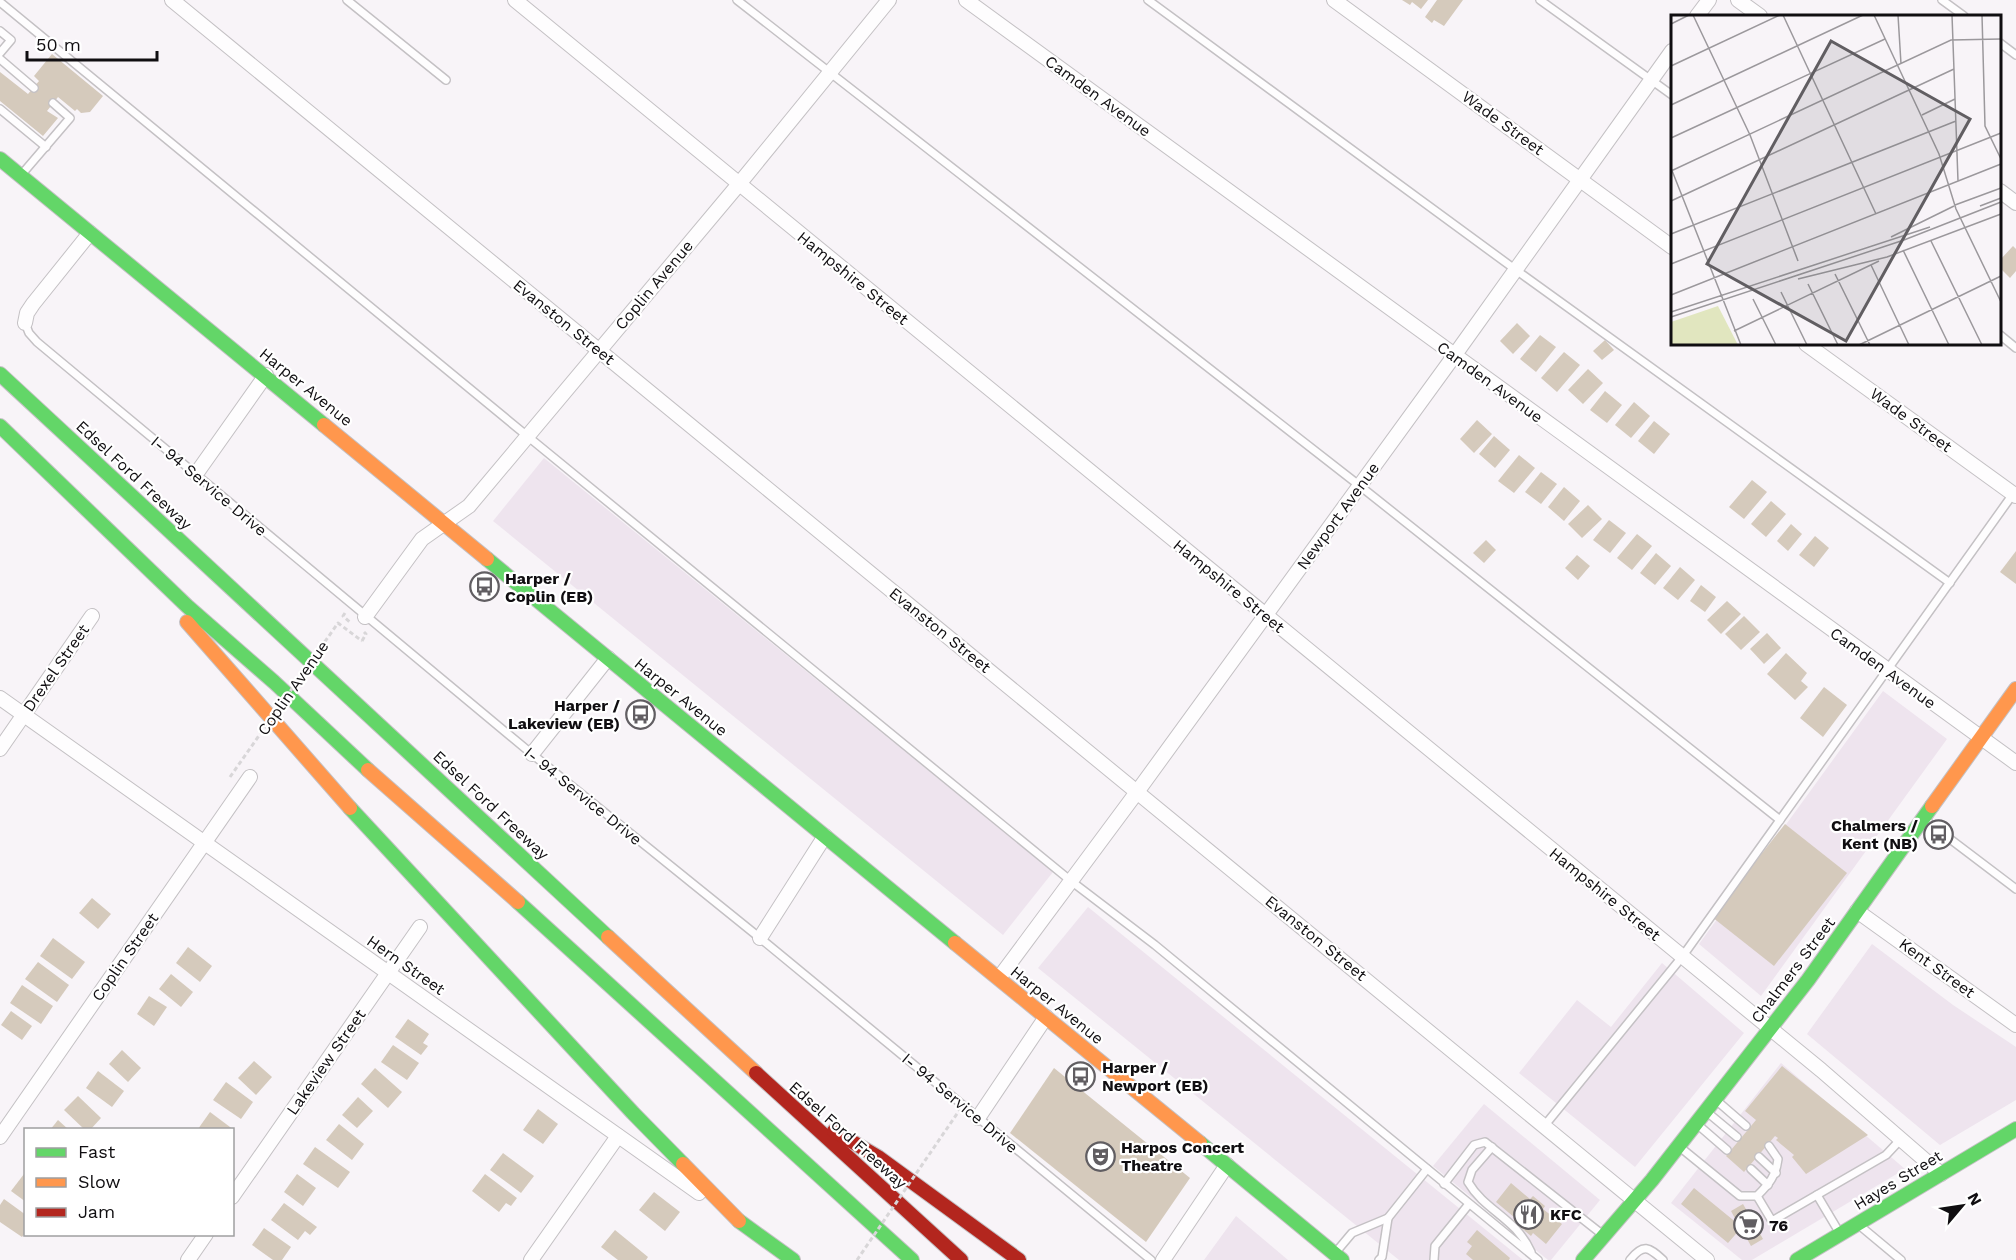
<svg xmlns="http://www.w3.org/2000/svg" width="2016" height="1260" viewBox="0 0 2016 1260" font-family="'Work Sans',sans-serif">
	<rect width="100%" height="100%" fill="#f8f4f8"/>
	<!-- built -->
	<g fill="#eee4ee">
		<path d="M 544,458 L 1053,872 L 1003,935 L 493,521 Z"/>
		<path d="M 1883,691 L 1947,739 L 1761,996 L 1699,944 Z"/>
		<path d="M 1088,907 L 1523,1260 L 1399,1260 L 1038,968 Z"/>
		<path d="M 1872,944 L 1953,1005 L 2016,1047 L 2016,1100 L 1940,1145 L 1807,1034 Z"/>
		<path d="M 1662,963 L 1744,1033 L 1635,1167 L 1519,1073 L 1577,1000 L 1611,1027 Z"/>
		<path d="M 1781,1063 L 1905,1169 L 1752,1260 L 1742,1260 L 1671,1203 Z"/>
		<path d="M 1484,1104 L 1600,1200 L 1551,1260 L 1548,1260 L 1433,1166 Z"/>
		<path d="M 1236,1216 L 1288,1260 L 1204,1260 Z"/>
	</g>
	<!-- building -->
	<g fill="#d5cabc">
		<path d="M 1402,0 L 1428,0 L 1421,9 L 1412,2 L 1410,5 Z"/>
		<path d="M 1437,0 L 1463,0 L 1444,26 L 1434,20 L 1432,23 L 1425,17 Z"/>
		<path d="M 52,54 L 103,96 L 90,112 L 81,113 L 77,109 L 75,111 L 58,97 L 47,111 L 58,118 L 43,136 L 0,101 L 0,72 L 28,94 L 39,81 L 34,76 Z"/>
		<path d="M 2013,246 L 2016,249 L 2016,271 L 2010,278 L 2000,268 L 2000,260 Z"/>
		<path d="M 1517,323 L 1530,336 L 1513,354 L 1500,341 Z"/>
		<path d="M 1540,335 L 1556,347 L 1536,372 L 1520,359 Z"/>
		<path d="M 1605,340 L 1614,350 L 1602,360 L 1593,351 Z"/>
		<path d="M 1564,352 L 1580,365 L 1557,392 L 1541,378 Z"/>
		<path d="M 1588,369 L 1603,383 L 1583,404 L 1568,390 Z"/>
		<path d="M 1605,391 L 1622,405 L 1607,423 L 1590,410 Z"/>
		<path d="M 1634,402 L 1650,416 L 1631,438 L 1615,425 Z"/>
		<path d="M 1477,420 L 1492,434 L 1474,453 L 1460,439 Z"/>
		<path d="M 1654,421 L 1670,434 L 1654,454 L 1638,441 Z"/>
		<path d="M 1494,436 L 1510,450 L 1495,468 L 1479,454 Z"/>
		<path d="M 1519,455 L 1535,468 L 1514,493 L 1498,481 Z"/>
		<path d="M 1541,472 L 1557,484 L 1541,504 L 1525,492 Z"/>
		<path d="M 1752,480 L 1767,492 L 1744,519 L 1729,507 Z"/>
		<path d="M 1564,487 L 1580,501 L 1564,521 L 1548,507 Z"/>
		<path d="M 1771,501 L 1786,514 L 1766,537 L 1751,524 Z"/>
		<path d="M 1588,505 L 1602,519 L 1582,538 L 1568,524 Z"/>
		<path d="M 1609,520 L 1626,533 L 1610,553 L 1593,540 Z"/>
		<path d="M 1791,524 L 1802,534 L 1788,551 L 1777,541 Z"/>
		<path d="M 1637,534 L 1652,546 L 1632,570 L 1617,558 Z"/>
		<path d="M 1815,536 L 1829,548 L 1814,567 L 1799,555 Z"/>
		<path d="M 1486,540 L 1496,550 L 1484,563 L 1473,553 Z"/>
		<path d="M 2016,551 L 2016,584 L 2000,572 Z"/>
		<path d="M 1656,553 L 1671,566 L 1655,585 L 1640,573 Z"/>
		<path d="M 1577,555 L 1590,566 L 1578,580 L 1565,568 Z"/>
		<path d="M 1680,567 L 1695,580 L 1678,600 L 1663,588 Z"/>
		<path d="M 1701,585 L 1716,597 L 1705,612 L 1690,601 Z"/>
		<path d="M 1727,601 L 1741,614 L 1721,634 L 1707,620 Z"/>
		<path d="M 1744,616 L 1760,632 L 1741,650 L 1725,634 Z"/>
		<path d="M 1767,633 L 1781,648 L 1764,664 L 1750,649 Z"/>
		<path d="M 1786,653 L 1807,673 L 1801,681 L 1808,687 L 1795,700 L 1767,674 Z"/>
		<path d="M 1824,687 L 1847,705 L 1823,737 L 1800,718 Z"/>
		<path d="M 1785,824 L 1847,873 L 1774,966 L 1712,917 Z"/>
		<path d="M 92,898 L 111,914 L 98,929 L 79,913 Z"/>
		<path d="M 53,938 L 85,962 L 72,979 L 40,956 Z"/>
		<path d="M 188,947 L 212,966 L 200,982 L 176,963 Z"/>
		<path d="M 38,962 L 69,985 L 57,1002 L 25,979 Z"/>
		<path d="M 171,974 L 193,992 L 181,1007 L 159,989 Z"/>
		<path d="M 22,985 L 53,1006 L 41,1024 L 10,1003 Z"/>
		<path d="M 149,996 L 167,1007 L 154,1026 L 137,1014 Z"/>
		<path d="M 11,1011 L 32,1026 L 22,1040 L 1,1025 Z"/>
		<path d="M 408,1019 L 429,1034 L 423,1043 L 428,1046 L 421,1055 L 395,1037 Z"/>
		<path d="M 393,1045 L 419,1063 L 407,1080 L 381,1062 Z"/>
		<path d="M 122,1050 L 141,1068 L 128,1082 L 109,1064 Z"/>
		<path d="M 254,1061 L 272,1077 L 256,1095 L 238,1078 Z"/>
		<path d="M 1782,1066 L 1868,1135 L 1806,1174 L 1792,1157 L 1794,1155 L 1776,1140 L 1778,1138 L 1775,1136 L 1744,1172 L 1726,1156 L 1756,1120 L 1745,1111 Z"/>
		<path d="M 375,1068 L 402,1092 L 388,1108 L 361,1084 Z"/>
		<path d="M 1054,1068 L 1190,1178 L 1146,1242 L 1010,1133 Z"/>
		<path d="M 98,1071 L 124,1091 L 112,1107 L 86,1088 Z"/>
		<path d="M 226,1082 L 253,1102 L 241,1119 L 213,1100 Z"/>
		<path d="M 78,1096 L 101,1118 L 90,1130 L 85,1130 L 64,1110 Z"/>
		<path d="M 358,1097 L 373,1111 L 357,1128 L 342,1115 Z"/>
		<path d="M 538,1109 L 558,1124 L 543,1144 L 523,1130 Z"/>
		<path d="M 210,1112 L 234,1130 L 198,1129 Z"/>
		<path d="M 58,1120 L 69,1130 L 50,1130 Z"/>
		<path d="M 339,1124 L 364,1144 L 352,1160 L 326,1140 Z"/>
		<path d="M 315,1147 L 350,1172 L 338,1188 L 303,1164 Z"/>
		<path d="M 503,1153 L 534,1176 L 521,1193 L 490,1170 Z"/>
		<path d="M 24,1174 L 26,1175 L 26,1202 L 11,1191 Z"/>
		<path d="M 297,1174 L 316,1188 L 303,1206 L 284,1192 Z"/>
		<path d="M 485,1174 L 517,1198 L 511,1206 L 506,1203 L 499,1212 L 472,1191 Z"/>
		<path d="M 1511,1183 L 1530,1199 L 1533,1196 L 1545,1206 L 1543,1209 L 1562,1224 L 1546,1244 L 1533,1233 L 1531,1236 L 1513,1221 L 1515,1218 L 1496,1202 Z"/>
		<path d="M 1694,1188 L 1738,1224 L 1731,1211 L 1743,1204 L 1763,1239 L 1751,1246 L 1741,1228 L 1728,1243 L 1681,1204 Z"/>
		<path d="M 654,1192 L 680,1212 L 665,1231 L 639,1210 Z"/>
		<path d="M 4,1199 L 26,1215 L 26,1232 L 22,1237 L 0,1222 L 0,1205 Z"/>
		<path d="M 284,1203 L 317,1227 L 310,1235 L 305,1231 L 298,1240 L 271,1220 Z"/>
		<path d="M 264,1228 L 291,1247 L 282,1260 L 273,1260 L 252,1245 Z"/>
		<path d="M 615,1230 L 648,1257 L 646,1260 L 618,1260 L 601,1247 Z"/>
		<path d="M 1477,1230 L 1510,1258 L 1509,1260 L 1473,1260 L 1466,1254 L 1472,1246 L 1467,1242 Z"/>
	</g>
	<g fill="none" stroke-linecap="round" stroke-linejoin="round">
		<defs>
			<g id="lane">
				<path d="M 347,0 L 446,80"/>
				<path d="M 737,0 L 1360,486 L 1780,820"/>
				<path d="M 1148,0 L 1516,270 L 1950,583"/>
				<path d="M 1540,0 L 1672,95"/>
				<path d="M 1942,0 L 1964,16"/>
				<path d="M 0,2 L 526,435 L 1071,881 L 1155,945 L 1538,1260"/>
				<path d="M 0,31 L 11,40 L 0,53"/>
				<path d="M 2000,43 L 2016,55"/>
				<path d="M 0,59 L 34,88"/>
				<path d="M 0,109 L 46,147"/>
				<path d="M 22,174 L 70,118 L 53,103"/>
				<path d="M 25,323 L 29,333 L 37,342 L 532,754 L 760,938 L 1151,1260"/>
				<path d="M 2000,335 L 2016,348"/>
				<path d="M 1925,820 L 2016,889"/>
				<path d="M 1716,1100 L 1746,1126"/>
				<path d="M 1707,1112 L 1737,1137"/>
				<path d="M 1697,1124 L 1727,1150"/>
				<path d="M 1545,1125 L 1682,957 L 2013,494"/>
				<path d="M 1492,1147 L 1472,1170 L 1468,1182 C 1485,1211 1516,1218 1531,1252"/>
				<path d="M 1681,1148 L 1740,1196 L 1757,1196 C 1769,1184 1776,1176 1778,1159 L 1769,1146"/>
				<path d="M 1759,1157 L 1776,1173"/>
				<path d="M 1751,1169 L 1768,1185"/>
				<path d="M 1444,1184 L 1474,1145 L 1485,1142 L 1603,1235"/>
				<path d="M 1817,1195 L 1839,1232"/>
				<path d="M 1757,1196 L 1772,1221 L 1886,1155 L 1901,1139"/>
				<path d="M 1859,1225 L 1901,1260"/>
				<path d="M 1336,1252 L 1352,1233 L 1388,1218 L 1427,1169"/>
				<path d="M 1379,1260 L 1382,1257 L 1388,1218"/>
				<path d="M 1434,1260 L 1435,1246 L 1469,1204"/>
				<path d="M 1630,1260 C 1643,1243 1649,1247 1663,1260"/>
			</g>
			<g id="street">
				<path d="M 172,0 L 1707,1260"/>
				<path d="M 515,0 L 1821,1070 L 1941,1174"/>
				<path d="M 966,0 L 2016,763"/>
				<path d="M 1334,0 L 1672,247"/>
				<path d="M 1738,0 L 1760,16"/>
				<path d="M 1697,16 L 1709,0"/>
				<path d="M 2000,191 L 2016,203"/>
				<path d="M 25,323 L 27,313 L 33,304 L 90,233"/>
				<path d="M 1806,344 L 2016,496"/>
				<path d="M 196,474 L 266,375"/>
				<path d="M 365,617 L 422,539 L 469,506 L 739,184 L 889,0"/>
				<path d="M 0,698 L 699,1193"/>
				<path d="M 0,749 L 92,616"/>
				<path d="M 532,754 L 608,658"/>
				<path d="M 1857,911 L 2016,1025"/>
				<path d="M 760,938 L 825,836"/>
				<path d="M 999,978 L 1137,792 L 1454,356 L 1672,51"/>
				<path d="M 978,1118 L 1046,1017"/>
				<path d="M 0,1137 L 250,777"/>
				<path d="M 232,1197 L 420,927"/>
				<path d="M 188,1260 L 206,1234"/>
				<path d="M 531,1260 L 618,1136"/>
				<path d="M 1163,1260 L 1227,1165"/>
			</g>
			<g id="fast">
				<path d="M 0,159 L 324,425"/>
				<path d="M 0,374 L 608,937"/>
				<path d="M 0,426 L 187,606 L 274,682 L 368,770"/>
				<path d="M 487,559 L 955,943"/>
				<path d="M 350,808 L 633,1113 L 683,1164"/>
				<path d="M 518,902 L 912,1260"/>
				<path d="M 1200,1143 L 1342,1260"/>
				<path d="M 739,1221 L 793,1260"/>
				<path d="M 1583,1260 L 1652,1180 L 1808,980 L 1932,806"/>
				<path d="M 1797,1260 L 2016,1129"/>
			</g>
			<g id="slow">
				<path d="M 324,425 L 487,559"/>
				<path d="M 187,622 L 350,808"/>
				<path d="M 368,770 L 518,902"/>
				<path d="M 1932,806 L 2016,689"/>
				<path d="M 608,937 L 756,1073"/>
				<path d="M 955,943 L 1200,1143"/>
				<path d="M 683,1164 L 739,1221"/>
			</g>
			<g id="jam">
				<path d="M 756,1073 L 961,1260"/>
				<path d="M 834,1131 L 878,1157 L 1019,1260"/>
			</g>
		</defs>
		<!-- lane casing -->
		<use href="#lane" stroke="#c4c1c4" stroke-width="10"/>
		<!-- street casing -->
		<use href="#street" stroke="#c4c1c4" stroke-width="16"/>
		<!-- fast casing -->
		<use href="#fast" stroke="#c4c1c4" stroke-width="16"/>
		<!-- slow casing -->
		<use href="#slow" stroke="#c4c1c4" stroke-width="16"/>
		<!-- jam casing -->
		<use href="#jam" stroke="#c4c1c4" stroke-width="16"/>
		<!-- path -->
		<g stroke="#d8d6d8" stroke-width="3" stroke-dasharray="4.5 3" stroke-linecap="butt">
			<path d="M 345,613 L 343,616 L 351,623"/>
			<path d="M 362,641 L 366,634 L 364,632"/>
		</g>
		<!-- lane -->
		<use href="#lane" stroke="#fefdfe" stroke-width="7"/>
		<!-- street -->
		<use href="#street" stroke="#fefdfe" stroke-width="14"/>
		<!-- fast -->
		<use href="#fast" stroke="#63d668" stroke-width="14"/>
		<!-- slow -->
		<use href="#slow" stroke="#ff974d" stroke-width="14"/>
		<!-- jam -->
		<use href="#jam" stroke="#b3261e" stroke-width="14"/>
		<!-- path-bridge -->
		<g stroke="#d8d6d8" stroke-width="3" stroke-dasharray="4.5 3" stroke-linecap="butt">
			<path d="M 230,777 L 338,623 L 362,641"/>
			<path d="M 857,1260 L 963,1105"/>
		</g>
	</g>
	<!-- icons -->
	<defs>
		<symbol id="bus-ring" viewBox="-11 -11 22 22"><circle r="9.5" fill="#fff" stroke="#615e62" stroke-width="1.5"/><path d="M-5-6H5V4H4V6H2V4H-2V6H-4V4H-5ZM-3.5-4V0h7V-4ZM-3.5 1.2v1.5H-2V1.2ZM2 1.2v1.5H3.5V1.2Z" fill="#615e62"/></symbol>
		<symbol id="theatre-ring" viewBox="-11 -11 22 22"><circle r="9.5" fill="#fff" stroke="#615e62" stroke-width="1.5"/><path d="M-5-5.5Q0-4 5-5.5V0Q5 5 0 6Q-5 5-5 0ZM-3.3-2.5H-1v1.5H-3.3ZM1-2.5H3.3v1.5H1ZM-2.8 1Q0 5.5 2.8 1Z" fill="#615e62"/></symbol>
		<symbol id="restaurant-ring" viewBox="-11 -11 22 22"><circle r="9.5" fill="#fff" stroke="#615e62" stroke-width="1.5"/><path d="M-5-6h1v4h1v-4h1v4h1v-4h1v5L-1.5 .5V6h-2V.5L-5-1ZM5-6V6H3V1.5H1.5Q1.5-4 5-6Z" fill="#615e62"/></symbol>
		<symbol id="supermarket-ring" viewBox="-11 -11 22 22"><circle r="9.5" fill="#fff" stroke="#615e62" stroke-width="1.5"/><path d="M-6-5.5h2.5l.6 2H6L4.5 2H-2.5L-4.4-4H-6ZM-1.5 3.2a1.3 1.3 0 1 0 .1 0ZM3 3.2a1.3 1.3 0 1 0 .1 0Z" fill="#615e62"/></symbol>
	</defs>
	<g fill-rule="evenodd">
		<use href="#bus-ring" x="468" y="570" width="33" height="33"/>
		<use href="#bus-ring" x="624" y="698" width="33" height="33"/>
		<use href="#bus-ring" x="1922" y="818" width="33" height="33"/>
		<use href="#bus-ring" x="1064" y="1060" width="33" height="33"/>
		<use href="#theatre-ring" x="1084" y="1140" width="33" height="33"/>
		<use href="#restaurant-ring" x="1512" y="1198" width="33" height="33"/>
		<use href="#supermarket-ring" x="1732" y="1208" width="33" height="33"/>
	</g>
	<g text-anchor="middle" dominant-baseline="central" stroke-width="4.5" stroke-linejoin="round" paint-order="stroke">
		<!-- street labels -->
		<g font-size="16" fill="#100e11" stroke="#fff">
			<text transform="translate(1098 96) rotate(36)">Camden Avenue</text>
			<text transform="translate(1503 123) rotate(36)">Wade Street</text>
			<text transform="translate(853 278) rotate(39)">Hampshire Street</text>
			<text transform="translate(654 285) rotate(-50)">Coplin Avenue</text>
			<text transform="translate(564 322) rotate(39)">Evanston Street</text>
			<text transform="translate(1490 382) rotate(36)">Camden Avenue</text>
			<text transform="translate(306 387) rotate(39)">Harper Avenue</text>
			<text transform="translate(1911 420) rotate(36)">Wade Street</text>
			<text transform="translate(134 475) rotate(43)">Edsel Ford Freeway</text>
			<text transform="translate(209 486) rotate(40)">I- 94 Service Drive</text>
			<text transform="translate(1338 516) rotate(-54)">Newport Avenue</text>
			<text transform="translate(1229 586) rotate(39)">Hampshire Street</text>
			<text transform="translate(940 630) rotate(39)">Evanston Street</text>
			<text transform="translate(56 668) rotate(-55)">Drexel Street</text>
			<text transform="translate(1883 668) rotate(36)">Camden Avenue</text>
			<text transform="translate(293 688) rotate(-55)">Coplin Avenue</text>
			<text transform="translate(681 697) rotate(39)">Harper Avenue</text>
			<text transform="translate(583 796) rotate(39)">I- 94 Service Drive</text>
			<text transform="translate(491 805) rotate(43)">Edsel Ford Freeway</text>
			<text transform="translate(1605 894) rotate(39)">Hampshire Street</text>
			<text transform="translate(1316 938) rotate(39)">Evanston Street</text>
			<text transform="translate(125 957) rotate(-55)">Coplin Street</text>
			<text transform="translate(406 965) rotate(35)">Hern Street</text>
			<text transform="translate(1937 968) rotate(36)">Kent Street</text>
			<text transform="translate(1793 970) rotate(-53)">Chalmers Street</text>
			<text transform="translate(1057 1005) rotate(39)">Harper Avenue</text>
			<text transform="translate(326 1062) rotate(-55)">Lakeview Street</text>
			<text transform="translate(960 1103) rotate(40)">I- 94 Service Drive</text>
			<text transform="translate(848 1135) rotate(42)">Edsel Ford Freeway</text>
			<text transform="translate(1898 1180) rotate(-31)">Hayes Street</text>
		</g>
		<!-- poi labels -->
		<g font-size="16" font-weight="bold" fill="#100e11" stroke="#fff" text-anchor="start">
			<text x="505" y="578">Harper /<tspan x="505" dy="18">Coplin (EB)</tspan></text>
			<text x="620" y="705" text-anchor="end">Harper /<tspan x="620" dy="18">Lakeview (EB)</tspan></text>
			<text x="1918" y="825" text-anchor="end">Chalmers /<tspan x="1918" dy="18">Kent (NB)</tspan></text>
			<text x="1102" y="1067">Harper /<tspan x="1102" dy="18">Newport (EB)</tspan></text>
			<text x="1121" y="1147">Harpos Concert<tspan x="1121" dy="18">Theatre</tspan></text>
			<text x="1550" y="1214">KFC</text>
			<text x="1769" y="1225">76</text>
		</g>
	</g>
	<!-- overview -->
	<g transform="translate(1671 15)">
		<rect width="330" height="330" fill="#f8f4f8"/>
		<path d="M 47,291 L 67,330 L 0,330 L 0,307 Z" fill="#e1e6bf"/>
		<path fill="none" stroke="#9b989c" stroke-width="1.5" d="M 22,0 L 79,120 L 127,246M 112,0 L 205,199M 203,0 L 268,139 L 285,194 L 330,287M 227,0 L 230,49M 281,0 L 287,166M 311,0 L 314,111 L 330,144M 0,9 L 18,0M 0,51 L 109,0M 0,90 L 192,0M 251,100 L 284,84M 0,123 L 214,24M 0,153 L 70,330M 0,156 L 280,25 L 330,24M 0,186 L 283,54M 284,190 L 330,173M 309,191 L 330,183M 0,219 L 285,106M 220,222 L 283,191M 260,226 L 311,330M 232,235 L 278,330M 216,242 L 330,199M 0,249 L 330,118M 200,250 L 238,330M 164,259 L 199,330M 127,264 L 216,242M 137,269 L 167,330M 110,277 L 136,330M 0,280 L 330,149M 82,284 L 105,330M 0,297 L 259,212M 0,302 L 233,225 L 330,187M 63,316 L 208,246M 188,330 L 330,261"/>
		<path fill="#615e62" fill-opacity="0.15" stroke="#615e62" stroke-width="3" d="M 160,26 L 299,104 L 175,326 L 36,249 Z"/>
		<rect width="330" height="330" fill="none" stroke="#100e11" stroke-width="3"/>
	</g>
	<!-- legend -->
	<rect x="24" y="1128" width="210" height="108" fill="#ffffff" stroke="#9f9fa0" stroke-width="1.5"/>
	<rect x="36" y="1148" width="30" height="9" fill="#63d668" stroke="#9f9fa0" stroke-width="1.5"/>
	<text x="78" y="1158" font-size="18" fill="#100e11">Fast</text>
	<rect x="36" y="1178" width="30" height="9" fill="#ff974d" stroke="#9f9fa0" stroke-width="1.5"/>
	<text x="78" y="1188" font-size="18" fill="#100e11">Slow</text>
	<rect x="36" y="1208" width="30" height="9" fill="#b3261e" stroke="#9f9fa0" stroke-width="1.5"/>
	<text x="78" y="1218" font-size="18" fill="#100e11">Jam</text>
	<!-- north arrow -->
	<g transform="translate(1962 1206) rotate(61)" stroke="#ffffff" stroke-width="4.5" paint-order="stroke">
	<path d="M0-4.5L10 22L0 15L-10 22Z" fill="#100e11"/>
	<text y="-9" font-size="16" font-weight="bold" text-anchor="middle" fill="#100e11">N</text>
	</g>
	<!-- scale -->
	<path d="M27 51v9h130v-9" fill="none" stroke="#100e11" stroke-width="3"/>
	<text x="36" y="51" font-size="18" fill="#100e11" stroke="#ffffff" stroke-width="4.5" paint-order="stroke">50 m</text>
</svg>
